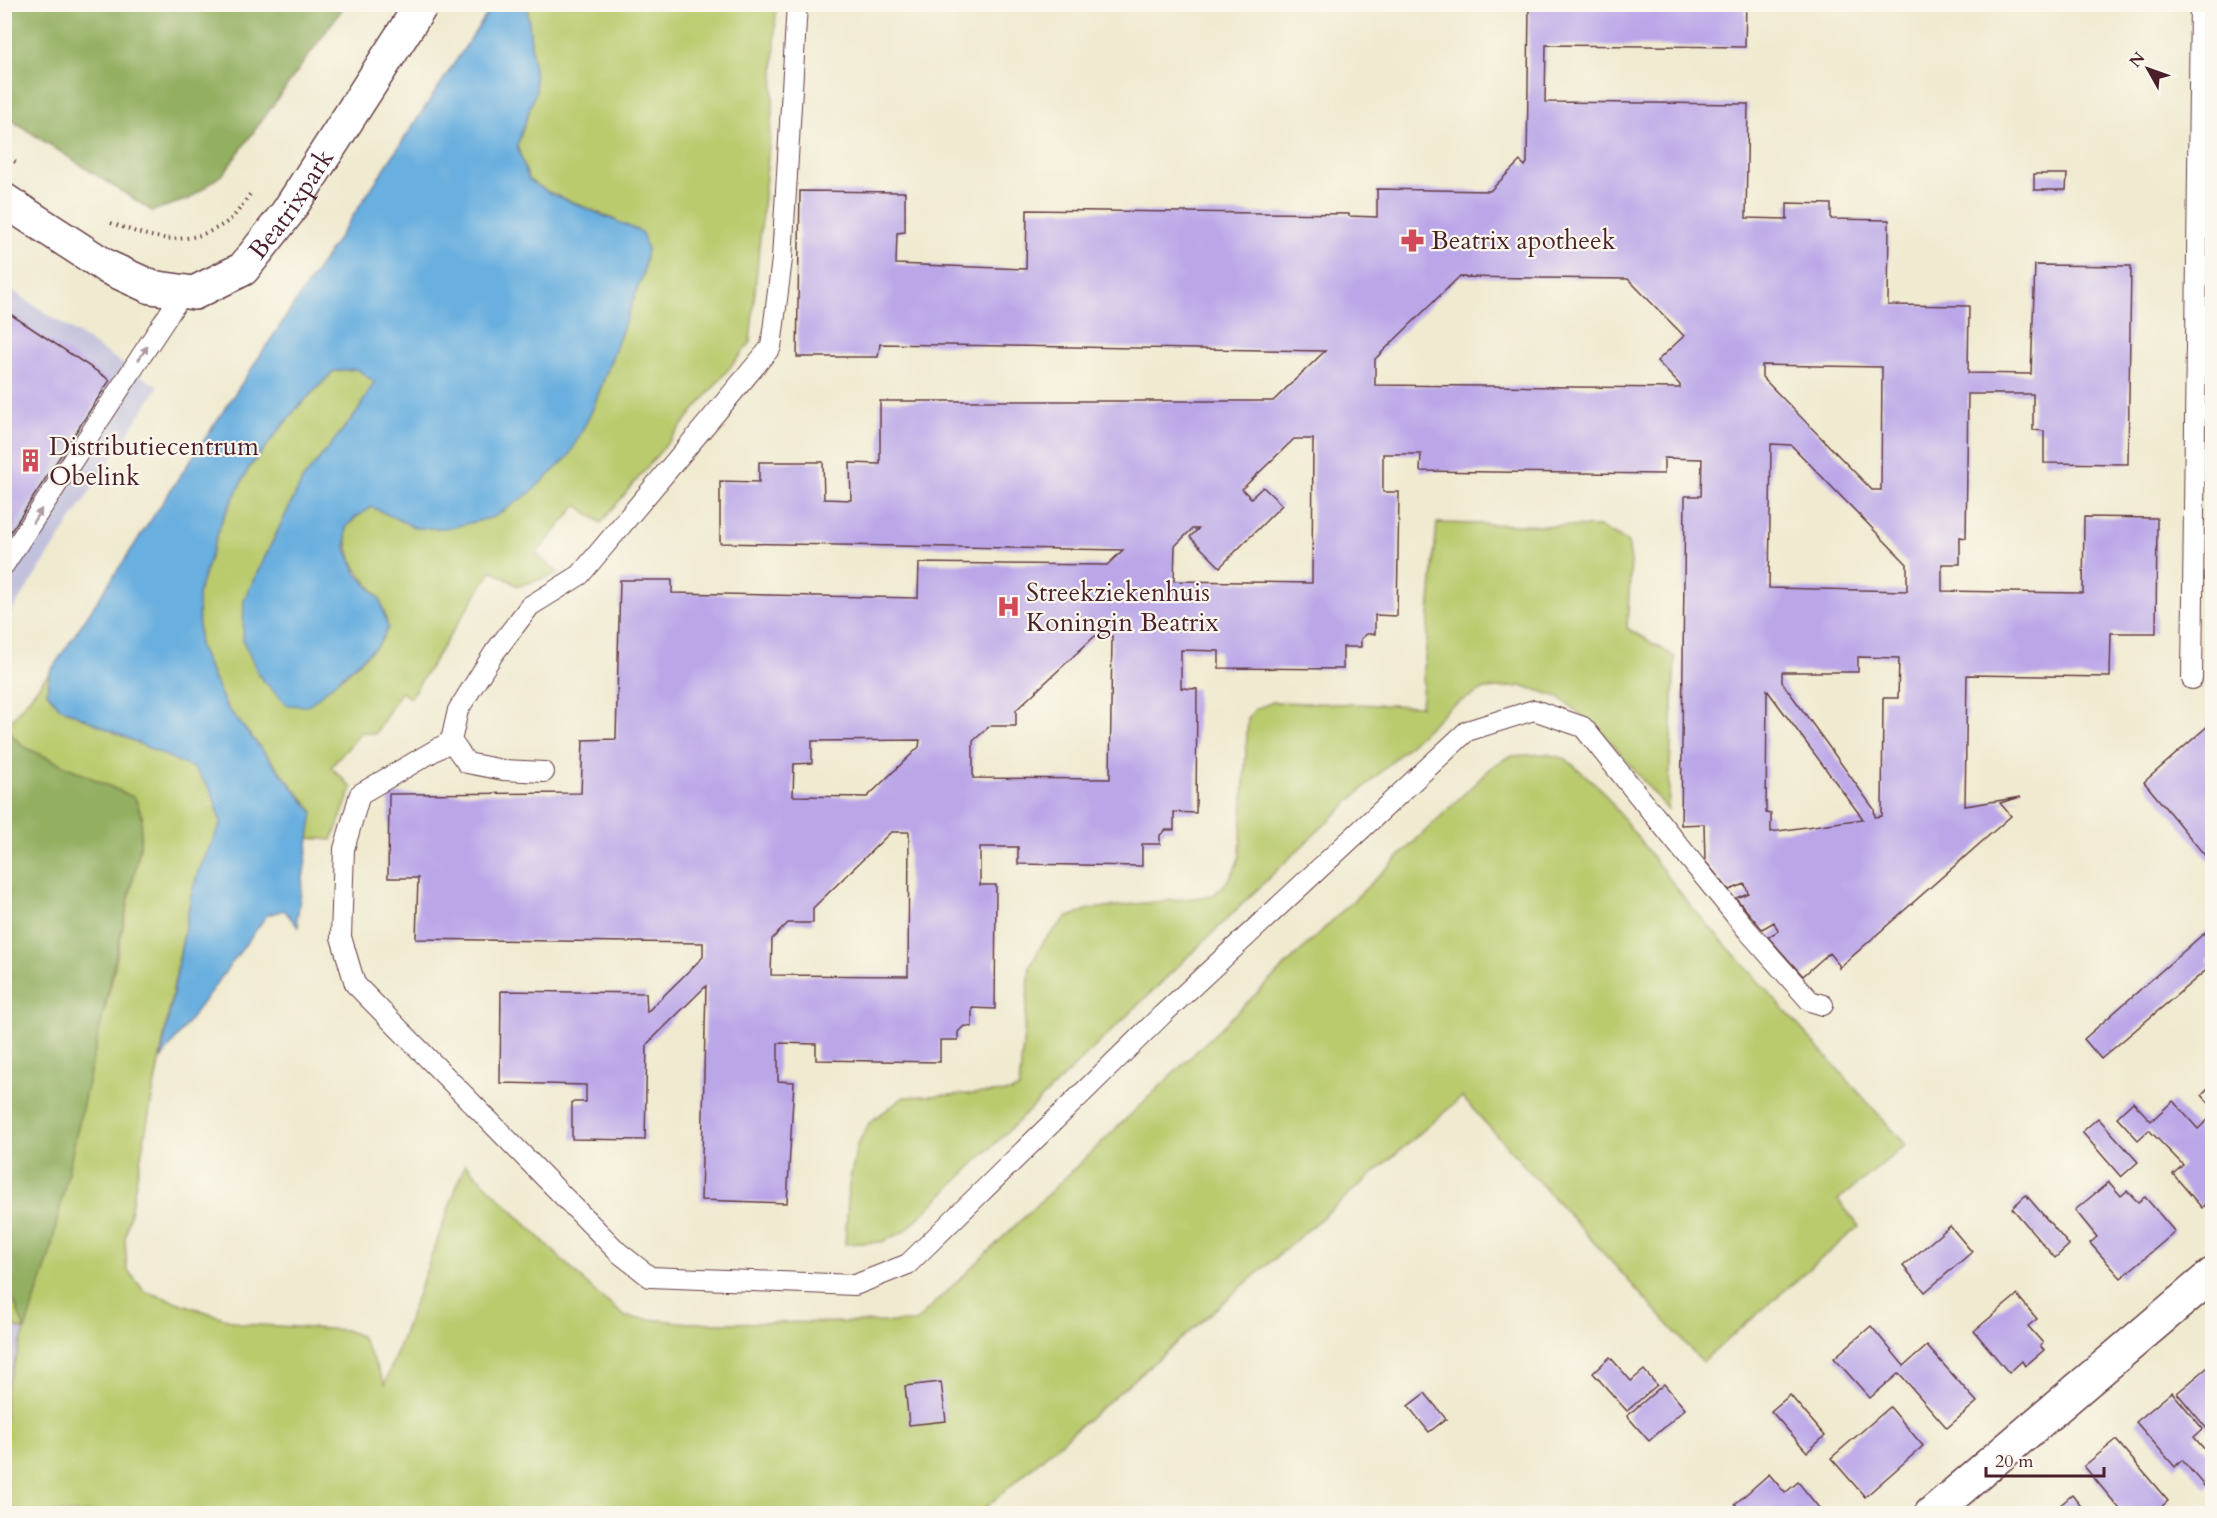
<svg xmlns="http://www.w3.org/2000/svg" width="2217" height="1518" viewBox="0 0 2217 1518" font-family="Cardo,serif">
	<rect width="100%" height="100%" fill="#fbf7ec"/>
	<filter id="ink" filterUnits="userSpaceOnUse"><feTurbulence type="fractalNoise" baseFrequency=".0167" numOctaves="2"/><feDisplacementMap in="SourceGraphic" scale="12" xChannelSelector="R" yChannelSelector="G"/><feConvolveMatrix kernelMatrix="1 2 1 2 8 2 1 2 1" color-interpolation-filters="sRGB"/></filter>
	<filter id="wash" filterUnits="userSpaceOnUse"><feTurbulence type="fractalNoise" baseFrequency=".008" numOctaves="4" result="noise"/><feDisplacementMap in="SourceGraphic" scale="24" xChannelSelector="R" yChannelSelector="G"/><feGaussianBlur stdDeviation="1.35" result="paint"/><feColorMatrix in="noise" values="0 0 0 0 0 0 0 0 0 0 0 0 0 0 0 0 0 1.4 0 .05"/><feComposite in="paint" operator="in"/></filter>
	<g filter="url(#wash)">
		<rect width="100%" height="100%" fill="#f0ead0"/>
		<!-- industrial -->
		<g fill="#c2c1dc">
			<path d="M 5,286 L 158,387 L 5,622 Z"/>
			<path d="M 5,1324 L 25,1330 L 5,1392 Z"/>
		</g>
		<!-- green -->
		<g fill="#bacb6e" stroke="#82754c" stroke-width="1.5">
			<path d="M 527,5 L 776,5 L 773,103 L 750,343 L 601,523 L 577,505 L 536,554 L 559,574 L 518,586 L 492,570 L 410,698 L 401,692 L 375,734 L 362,732 L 331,767 L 352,788 L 332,840 L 308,838 L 313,811 L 226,706 L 199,646 L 198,594 L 222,520 L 249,468 L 296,409 L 334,371 L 357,369 L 375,382 L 358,411 L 303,479 L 244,600 L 342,678 L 379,644 L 388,628 C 385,618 384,605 378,597 C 358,569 347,566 346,528 L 356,517 L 372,507 L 417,528 L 450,528 L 592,411 L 643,274 L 647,249 L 616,220 L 548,192 L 529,180 L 517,146 L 536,91 Z"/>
			<path d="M 1437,523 L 1600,527 L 1628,542 L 1631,562 L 1627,628 L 1675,657 L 1668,810 L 1604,734 L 1559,697 L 1523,686 L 1485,689 L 1451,706 L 1301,847 L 905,1231 L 882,1242 L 845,1244 L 849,1185 L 857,1145 L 870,1122 L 904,1097 L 1011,1092 L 1019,1088 L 1030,967 L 1043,942 L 1066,918 L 1089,909 L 1212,896 C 1227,884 1234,874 1240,855 L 1248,718 L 1255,709 L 1273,702 L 1421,706 Z"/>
			<path d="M 50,672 L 47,692 L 59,707 L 195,769 L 212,792 L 221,823 L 197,875 L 190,901 L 125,1239 L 127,1269 L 144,1291 L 242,1324 L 345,1330 L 361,1336 L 385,1384 L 465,1164 L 596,1293 L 626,1317 L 691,1323 L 915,1322 L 1494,765 L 1511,756 L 1547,754 L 1566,759 L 1599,787 L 1688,903 L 1906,1145 L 1838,1200 L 1859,1226 L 1702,1362 L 1462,1097 L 979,1513 L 5,1513 L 5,1392 L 25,1330 L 5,1324 L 4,1297 L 14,1300 L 25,1329 L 111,984 L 140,847 L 142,816 L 135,798 L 24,747 L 5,728 Z"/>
		</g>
		<!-- forest -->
		<g fill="#93af61" stroke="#6e6746" stroke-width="1.5">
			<path d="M 4,5 L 5,4 L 345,5 L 224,173 L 189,199 L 152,211 L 5,116 Z"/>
			<path d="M 5,728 L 24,747 L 135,798 L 142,816 L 140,847 L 49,1258 L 25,1330 L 14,1301 L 4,1297 Z"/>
		</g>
		<!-- water -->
		<path fill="#69afdf" stroke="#5a6785" stroke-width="1.5" d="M 493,5 L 527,5 L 536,91 L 517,146 L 529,180 L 548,192 L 642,232 L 647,249 L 643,274 L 592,411 L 569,456 L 530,493 L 494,517 L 450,528 L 416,528 L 372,507 L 356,517 L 346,527 L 346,548 L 357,574 L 380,599 L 388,628 L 379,644 L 308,706 L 287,705 L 260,677 L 243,641 L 244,600 L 303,479 L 358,411 L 374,382 L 357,369 L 334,371 L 296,409 L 249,468 L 222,520 L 198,594 L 199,646 L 226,706 L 313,812 L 297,919 L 299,928 L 284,910 L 267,915 L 161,1059 L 190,901 L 197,875 L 221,823 L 212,792 L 195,769 L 59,707 L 47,692 L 50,672 Z"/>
		<g id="blocks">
			<!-- building -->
			<g fill="#bba7e8" fill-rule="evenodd">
				<path d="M 1529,4 L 1746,4 L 1745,47 L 1546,45 L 1545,102 L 1748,104 L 1746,218 L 1787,219 L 1787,203 L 1831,204 L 1831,219 L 1889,220 L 1888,305 L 1969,306 L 1968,373 L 2031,374 L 2035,265 L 2131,266 L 2128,464 L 2044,463 L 2044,431 L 2033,430 L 2033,394 L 1968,394 L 1966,538 L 1960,537 L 1960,564 L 1942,564 L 1942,591 L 2083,593 L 2084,517 L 2157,518 L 2156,633 L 2111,633 L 2110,677 L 1967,675 L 1965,806 L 2021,797 L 2000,803 L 2011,816 L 1839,968 L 1839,965 L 1829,953 L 1803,976 L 1768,937 L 1778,931 L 1774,922 L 1762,929 L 1736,898 L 1748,893 L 1745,884 L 1729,890 L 1705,861 L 1704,824 L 1681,825 L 1685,496 L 1701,496 L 1702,459 L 1664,458 L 1664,474 L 1420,471 L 1421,454 L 1383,454 L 1383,492 L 1399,492 L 1397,616 L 1375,615 L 1375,634 L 1367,634 L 1361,639 L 1361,647 L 1343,647 L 1343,669 L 1219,668 L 1219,651 L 1181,650 L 1181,688 L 1197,689 L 1196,813 L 1174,812 L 1174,830 L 1166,830 L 1160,835 L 1160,844 L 1142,844 L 1142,866 L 1018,864 L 1018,847 L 980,847 L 980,885 L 996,885 L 995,1009 L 972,1008 L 972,1027 L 964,1026 L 958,1032 L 958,1040 L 940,1040 L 940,1062 L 816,1060 L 816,1044 L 778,1043 L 778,1081 L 794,1082 L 787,1203 L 701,1200 L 706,986 L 647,1044 L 645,1140 L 572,1139 L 572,1102 L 586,1102 L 586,1085 L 500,1083 L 501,991 L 646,993 L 647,1012 L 703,957 L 703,943 L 416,939 L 418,878 L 388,878 L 389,794 L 581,793 L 583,740 L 616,739 L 620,580 L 672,580 L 672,593 L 918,598 L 919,563 L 1107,565 L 1123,550 L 720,543 L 720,481 L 759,482 L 759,462 L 823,462 L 824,499 L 851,500 L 850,463 L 880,464 L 880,401 L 1273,401 L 1325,351 L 880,344 L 878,357 L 797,357 L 800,191 L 905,192 L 905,232 L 897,233 L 896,264 L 1026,269 L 1027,210 L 1349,214 L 1349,216 L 1377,217 L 1377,189 L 1490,191 L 1520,161 L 1525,166 L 1527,163 ZM 1459,277 L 1628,279 L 1684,336 L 1657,361 L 1680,385 L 1680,388 L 1375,385 L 1375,359 ZM 1762,365 L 1882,367 L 1881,490 L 1872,490 L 1762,377 ZM 1294,439 L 1313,439 L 1312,583 L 1174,581 L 1175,546 L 1192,529 L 1198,529 L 1190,537 L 1220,567 L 1282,505 L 1263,487 L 1251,498 L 1242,489 ZM 1771,444 L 1791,445 L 1907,564 L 1907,591 L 1769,588 ZM 1095,636 L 1112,636 L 1110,779 L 973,778 L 973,741 L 990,726 L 1016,726 L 1016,710 ZM 1858,657 L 1899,658 L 1898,698 L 1883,698 L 1882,816 L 1875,817 L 1874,809 L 1782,682 L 1782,672 L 1858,672 ZM 1767,690 L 1863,819 L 1771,832 L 1771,814 L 1766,813 ZM 920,740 L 919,747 L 867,797 L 793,796 L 794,764 L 812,763 L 812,741 ZM 891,832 L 909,832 L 908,976 L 771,975 L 772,939 L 788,923 L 813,923 L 813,908 Z"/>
				<path d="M 2034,174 L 2067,174 L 2066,190 L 2034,190 Z"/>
				<path d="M 4,310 L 110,380 L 4,542 Z"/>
				<path d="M 2210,724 L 2212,724 L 2212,864 L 2144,782 Z"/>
				<path d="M 2210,928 L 2212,955 L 2207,960 L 2211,966 L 2101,1059 L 2084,1039 Z"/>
				<path d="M 2212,1085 L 2212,1107 L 2202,1095 Z"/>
				<path d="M 2173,1101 L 2198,1129 L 2212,1116 L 2212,1199 L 2202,1208 L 2173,1174 L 2183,1165 L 2149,1130 L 2138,1140 L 2117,1117 L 2133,1102 L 2151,1121 Z"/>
				<path d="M 2098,1118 L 2138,1162 L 2121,1177 L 2082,1132 Z"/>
				<path d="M 2109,1182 L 2121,1196 L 2127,1191 L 2138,1202 L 2145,1197 L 2175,1232 L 2121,1278 L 2090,1243 L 2097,1237 L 2075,1210 Z"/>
				<path d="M 2026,1195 L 2069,1245 L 2055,1258 L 2012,1208 Z"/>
				<path d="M 1950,1226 L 1972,1252 L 1925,1292 L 1903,1266 Z"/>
				<path d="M 2017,1295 L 2037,1319 L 2028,1326 L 2043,1343 L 2040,1346 L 2044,1350 L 2025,1366 L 2022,1361 L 2009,1373 L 1974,1331 Z"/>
				<path d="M 1871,1326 L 1904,1366 L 1927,1346 L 1977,1402 L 1947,1428 L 1899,1373 L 1870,1398 L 1834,1358 Z"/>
				<path d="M 1610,1357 L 1631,1381 L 1644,1370 L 1657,1385 L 1627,1411 L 1593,1373 Z"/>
				<path d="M 2208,1367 L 2212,1373 L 2212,1424 L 2207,1429 L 2177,1393 Z"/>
				<path d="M 941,1382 L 946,1421 L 909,1425 L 905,1386 Z"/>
				<path d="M 1664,1384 L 1685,1409 L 1649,1441 L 1627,1416 Z"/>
				<path d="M 2172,1392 L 2203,1429 L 2194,1437 L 2212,1458 L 2212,1483 L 2206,1488 L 2182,1460 L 2175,1467 L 2136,1422 Z"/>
				<path d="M 1425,1393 L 1446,1419 L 1429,1432 L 1408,1406 Z"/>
				<path d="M 1790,1395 L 1825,1436 L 1807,1452 L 1771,1411 Z"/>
				<path d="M 1890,1407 L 1923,1446 L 1865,1497 L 1831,1458 Z"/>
				<path d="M 2116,1440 L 2168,1501 L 2153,1514 L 2124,1514 L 2084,1466 Z"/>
				<path d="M 1769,1474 L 1785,1493 L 1798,1482 L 1824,1514 L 1743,1514 L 1735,1504 Z"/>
				<path d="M 2072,1495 L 2087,1514 L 2050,1514 Z"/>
			</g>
		</g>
	</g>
	<g filter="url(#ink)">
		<use href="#blocks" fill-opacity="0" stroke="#633d44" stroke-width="1.5"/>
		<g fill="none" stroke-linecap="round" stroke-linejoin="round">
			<defs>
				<g id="service">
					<path d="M 4,565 L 184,291"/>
					<path d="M 2192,679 L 2200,4"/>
					<path d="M 451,741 L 360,794 L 344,849 L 341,937 L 355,984 L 618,1252 L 650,1277 L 855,1285 L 908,1264 L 1162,1015 L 1467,731 L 1534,710 L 1583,727 L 1748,931 L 1810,1001 L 1823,1005"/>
					<path d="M 544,772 L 503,770 L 467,763 L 451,741 L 458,710 L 494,653 L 530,606 L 580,575 L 771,347 L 782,259 L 797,4"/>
				</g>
				<path id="minor" d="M 1931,1514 L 2212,1275"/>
				<g id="tertiary">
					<path id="s1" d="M 4,200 L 107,267 L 151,287 L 194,293 L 243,269 L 287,213 L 422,4"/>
				</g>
			</defs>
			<!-- service casing -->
			<use href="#service" stroke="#633d44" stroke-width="22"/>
			<!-- minor casing -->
			<use href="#minor" stroke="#633d44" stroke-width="36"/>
			<!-- tertiary casing -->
			<use href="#tertiary" stroke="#633d44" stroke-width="36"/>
			<!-- path -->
			<g stroke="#633d44" stroke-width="4" stroke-dasharray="1.5 4.5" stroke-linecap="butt">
				<path d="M 4,155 L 19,164"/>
				<path d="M 111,223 C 153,239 186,249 227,222 C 236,216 244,202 251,193"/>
			</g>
			<!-- service -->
			<use href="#service" stroke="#fff" stroke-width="20"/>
			<!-- minor -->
			<use href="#minor" stroke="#fff" stroke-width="33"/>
			<!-- tertiary -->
			<use href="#tertiary" stroke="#fff" stroke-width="33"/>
		</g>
		<!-- one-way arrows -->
		<defs><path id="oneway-solid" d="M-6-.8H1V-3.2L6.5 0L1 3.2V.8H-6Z" transform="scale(1.5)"/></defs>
		<g fill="#ae9aa0">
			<use href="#oneway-solid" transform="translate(143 353) rotate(-57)"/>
			<use href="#oneway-solid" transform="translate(37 516) rotate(-57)"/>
		</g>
	</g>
	<!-- icons -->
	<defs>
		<symbol id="pharmacy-bare" viewBox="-9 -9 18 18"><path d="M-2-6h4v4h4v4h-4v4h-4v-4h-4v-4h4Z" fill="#d1495b" stroke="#fbf7ec" stroke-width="2.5" paint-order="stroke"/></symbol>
		<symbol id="building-bare" viewBox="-9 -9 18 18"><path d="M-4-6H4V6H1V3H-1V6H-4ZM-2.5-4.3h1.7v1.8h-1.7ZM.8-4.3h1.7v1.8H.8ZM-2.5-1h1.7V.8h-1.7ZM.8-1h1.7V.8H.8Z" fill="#d1495b" stroke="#fbf7ec" stroke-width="2.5" paint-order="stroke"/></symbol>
		<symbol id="hospital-bare" viewBox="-9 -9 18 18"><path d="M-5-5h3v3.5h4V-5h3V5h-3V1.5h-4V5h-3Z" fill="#d1495b" stroke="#fbf7ec" stroke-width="2.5" paint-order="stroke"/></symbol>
	</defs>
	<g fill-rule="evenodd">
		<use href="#pharmacy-bare" x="1396" y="224" width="33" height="33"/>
		<use href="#building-bare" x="14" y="444" width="33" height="33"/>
		<use href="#hospital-bare" x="992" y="590" width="33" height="33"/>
	</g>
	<g text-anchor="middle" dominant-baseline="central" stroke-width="4.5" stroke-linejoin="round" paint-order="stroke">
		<!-- street labels -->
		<g font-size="26" fill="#4a1f2b" stroke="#fbf7ec">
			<text stroke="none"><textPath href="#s1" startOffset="350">Beatrixpark</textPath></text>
		</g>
		<!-- poi labels -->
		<g font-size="26" fill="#4a1f2b" stroke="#fbf7ec" text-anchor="start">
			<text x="1431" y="240">Beatrix apotheek</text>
			<text x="49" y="446">Distributiecentrum<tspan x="49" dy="30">Obelink</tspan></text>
			<text x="1026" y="592">Streekziekenhuis<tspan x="1026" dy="30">Koningin Beatrix</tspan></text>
		</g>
	</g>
	<!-- margin -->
	<rect width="2217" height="1518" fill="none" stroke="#fbf7ec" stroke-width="24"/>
	<!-- north arrow -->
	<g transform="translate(2148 69) rotate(310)" stroke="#fbf7ec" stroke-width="4.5" paint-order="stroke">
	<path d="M0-4.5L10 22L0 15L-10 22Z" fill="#4a1f2b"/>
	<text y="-9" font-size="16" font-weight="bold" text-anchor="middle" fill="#4a1f2b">N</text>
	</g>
	<!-- scale -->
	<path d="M1986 1467v9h118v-9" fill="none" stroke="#4a1f2b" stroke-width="3"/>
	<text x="1995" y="1467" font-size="18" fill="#4a1f2b" stroke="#fbf7ec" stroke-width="4.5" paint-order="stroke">20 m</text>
</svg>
